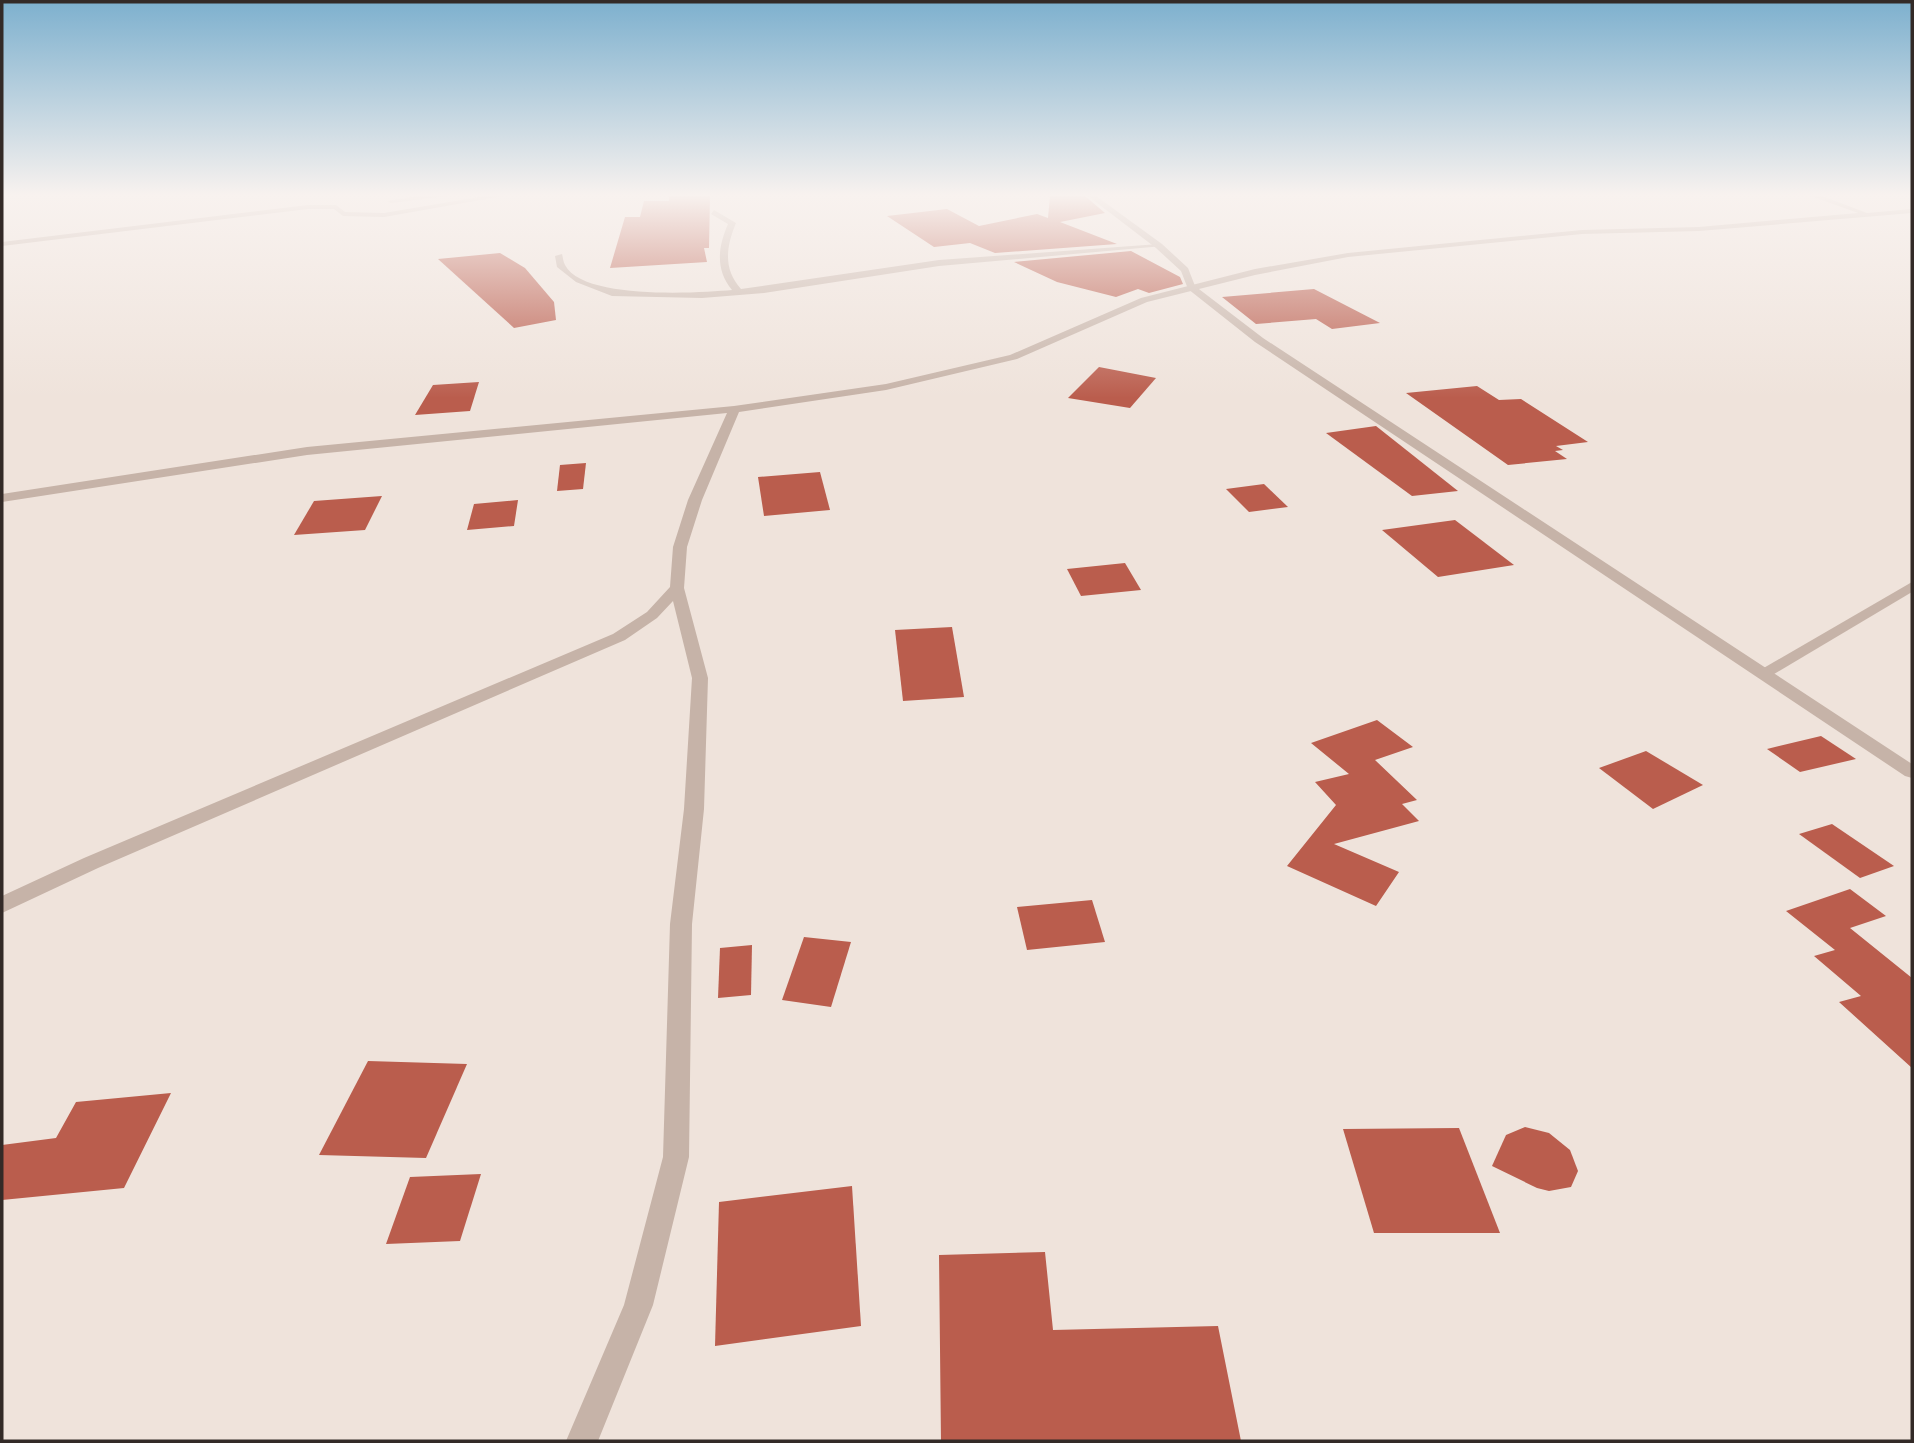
<svg xmlns="http://www.w3.org/2000/svg" width="1914" height="1443" viewBox="0 0 1914 1443" font-family="Cabin,sans-serif">
	<rect width="100%" height="100%" fill="#efe3db"/>
	<!-- building -->
	<g fill="#ba5d4d">
		<path d="M 669,196 L 710,196 L 709,248 L 704,248 L 707,262 L 610,268 L 625,217 L 640,217 L 644,201 L 669,201 Z"/>
		<path d="M 1050,196 L 1085,196 L 1105,213 L 1060,222 L 1117,244 L 995,253 L 970,243 L 934,247 L 887,216 L 947,209 L 979,226 L 1037,214 L 1048,218 Z"/>
		<path d="M 1131,251 L 1180,277 L 1183,284 L 1149,293 L 1138,289 L 1116,297 L 1057,282 L 1014,262 Z"/>
		<path d="M 500,253 L 525,268 L 554,302 L 556,320 L 514,328 L 438,259 Z"/>
		<path d="M 1314,289 L 1380,323 L 1332,329 L 1316,319 L 1256,324 L 1222,297 Z"/>
		<path d="M 1099,367 L 1156,378 L 1130,408 L 1068,398 Z"/>
		<path d="M 479,382 L 470,411 L 415,415 L 433,385 Z"/>
		<path d="M 1477,386 L 1499,400 L 1521,399 L 1588,442 L 1556,446 L 1563,450 L 1555,451 L 1567,459 L 1508,465 L 1406,393 Z"/>
		<path d="M 1376,426 L 1458,491 L 1412,496 L 1326,433 Z"/>
		<path d="M 586,463 L 583,489 L 557,491 L 560,465 Z"/>
		<path d="M 820,472 L 830,510 L 764,516 L 758,477 Z"/>
		<path d="M 1264,484 L 1288,507 L 1249,512 L 1226,489 Z"/>
		<path d="M 382,496 L 365,530 L 294,535 L 314,501 Z"/>
		<path d="M 518,500 L 514,526 L 467,530 L 474,504 Z"/>
		<path d="M 1455,520 L 1514,565 L 1438,577 L 1382,530 Z"/>
		<path d="M 1125,563 L 1141,590 L 1081,596 L 1067,569 Z"/>
		<path d="M 952,627 L 964,697 L 903,701 L 895,630 Z"/>
		<path d="M 1377,720 L 1413,747 L 1375,760 L 1417,800 L 1402,804 L 1419,821 L 1334,844 L 1399,872 L 1376,906 L 1287,866 L 1336,805 L 1315,782 L 1349,774 L 1311,743 Z"/>
		<path d="M 1821,736 L 1856,759 L 1800,772 L 1767,749 Z"/>
		<path d="M 1646,751 L 1703,785 L 1653,809 L 1599,768 Z"/>
		<path d="M 1832,824 L 1894,866 L 1860,878 L 1799,834 Z"/>
		<path d="M 1850,889 L 1886,916 L 1850,928 L 1912,978 L 1912,1068 L 1839,1002 L 1861,996 L 1814,956 L 1835,950 L 1786,911 Z"/>
		<path d="M 1092,900 L 1105,942 L 1027,950 L 1017,907 Z"/>
		<path d="M 804,937 L 851,942 L 831,1007 L 782,1000 Z"/>
		<path d="M 752,945 L 751,995 L 718,998 L 720,948 Z"/>
		<path d="M 368,1061 L 467,1064 L 426,1158 L 319,1155 Z"/>
		<path d="M 171,1093 L 124,1188 L 2,1200 L 2,1145 L 56,1138 L 76,1102 Z"/>
		<path d="M 1525,1127 L 1549,1133 L 1570,1150 L 1578,1171 L 1571,1187 L 1549,1191 L 1537,1188 L 1492,1166 L 1506,1135 Z"/>
		<path d="M 1459,1128 L 1500,1233 L 1374,1233 L 1343,1129 Z"/>
		<path d="M 481,1174 L 460,1241 L 386,1244 L 410,1177 Z"/>
		<path d="M 852,1186 L 861,1326 L 715,1346 L 719,1202 Z"/>
		<path d="M 1045,1252 L 1053,1330 L 1218,1326 L 1241,1441 L 941,1441 L 939,1255 Z"/>
	</g>
	<g fill="none" stroke-linecap="round" stroke-linejoin="round">
		<!-- minor -->
		<g fill="#c6b3a8" fill-rule="evenodd">
			<path d="M 419,196 L 447,196 L 391,203 L 387,201 Z"/>
			<path d="M 485,196 L 503,196 L 384,217 L 343,216 L 334,209 L 308,209 L 2,246 L 2,242 L 308,205 L 336,205 L 345,212 L 384,213 Z"/>
			<path d="M 1811,196 L 1822,196 L 1867,213 L 1912,209 L 1912,213 L 1699,231 L 1582,234 L 1348,257 L 1255,275 L 1147,302 L 1017,359 L 886,390 L 739,412 L 702,500 L 687,547 L 684,588 L 708,678 L 704,809 L 692,924 L 689,1157 L 653,1305 L 598,1441 L 566,1441 L 624,1305 L 663,1157 L 670,924 L 684,809 L 692,678 L 673,601 L 657,618 L 625,640 L 98,868 L 2,913 L 2,896 L 84,858 L 613,634 L 647,612 L 670,587 L 673,547 L 688,500 L 727,413 L 307,455 L 2,502 L 2,494 L 307,447 L 734,406 L 886,384 L 1010,355 L 1141,298 L 1255,269 L 1348,253 L 1582,230 L 1699,227 L 1858,213 Z"/>
			<path d="M 714,210 L 736,223 C 726,247 723,269 741,289 L 939,260 L 1159,244 L 1163,246 L 939,266 L 764,293 L 702,298 L 612,296 L 576,282 L 557,267 L 555,256 L 562,254 C 563,258 563,261 565,265 C 583,300 698,293 732,290 C 715,269 718,247 728,224 L 711,214 Z"/>
			<path d="M 1912,582 L 1912,592 L 1769,677 L 1763,678 L 1755,673 Z"/>
		</g>
		<!-- tertiary -->
		<path fill="#c6b3a8" fill-rule="evenodd" d="M 1088,196 L 1096,196 L 1162,244 L 1188,268 L 1195,286 L 1263,338 L 1912,764 L 1912,778 L 1905,776 L 1255,342 L 1188,289 L 1181,271 L 1156,248 Z"/>
	</g>
	<!-- sky -->
	<linearGradient id="sky" x2="0" y2="1"><stop stop-color="#7db0ce"/><stop offset="0.49" stop-color="#f8f2ef"/><stop offset="1" stop-color="#f8f2ef" stop-opacity="0"/></linearGradient>
	<rect width="1914" height="398" fill="url(#sky)"/>
	<!-- border -->
	<rect width="1914" height="1443" fill="none" stroke="#332a27" stroke-width="7"/>
</svg>
